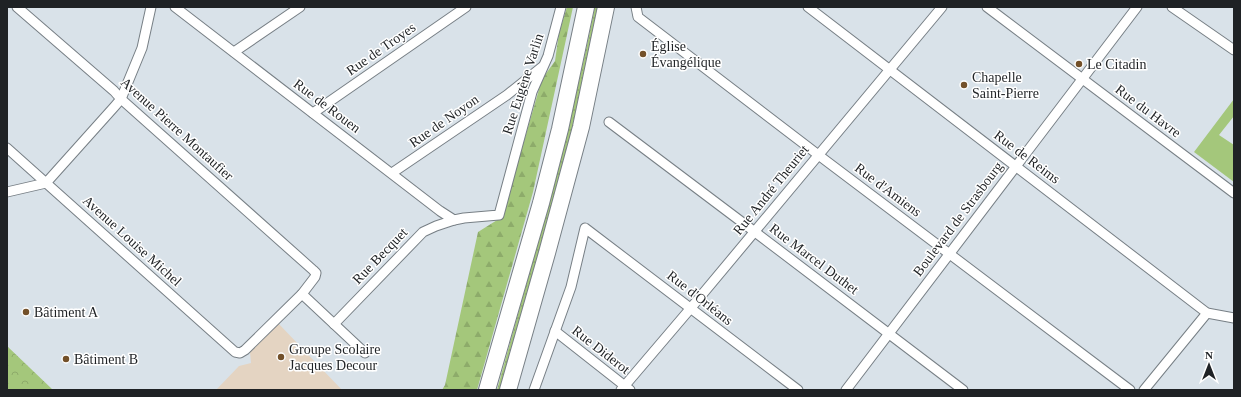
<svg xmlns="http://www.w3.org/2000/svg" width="1241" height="397" viewBox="0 0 1241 397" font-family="'Times New Roman',serif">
	<defs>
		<pattern id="grass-dots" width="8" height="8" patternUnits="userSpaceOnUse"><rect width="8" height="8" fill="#a4c77b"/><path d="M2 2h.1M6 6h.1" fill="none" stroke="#8dab6a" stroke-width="1.8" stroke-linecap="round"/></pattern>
		<pattern id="forest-firs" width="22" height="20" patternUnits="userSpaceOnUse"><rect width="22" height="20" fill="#a4c77b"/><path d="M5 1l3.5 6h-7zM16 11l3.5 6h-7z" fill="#8dab6a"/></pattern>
		<pattern id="park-crowns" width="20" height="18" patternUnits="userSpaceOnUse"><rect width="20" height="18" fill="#a4c77b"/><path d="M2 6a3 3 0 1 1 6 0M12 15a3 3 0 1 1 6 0" fill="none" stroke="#8dab6a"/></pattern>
	</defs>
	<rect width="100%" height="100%" fill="#d9e2e9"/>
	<!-- education -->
	<path fill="#e4d4c2" d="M 278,323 L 342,390 L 216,390 L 239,366 L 251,363 L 250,352 Z"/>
	<!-- grass -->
	<path fill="url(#grass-dots)" d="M 595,7 L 599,7 L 594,37 L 569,144 L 501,390 L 497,390 C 532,263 569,137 595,7 Z"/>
	<!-- forest -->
	<path fill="url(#forest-firs)" d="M 567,7 L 573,7 L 533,192 L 477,390 L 442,390 L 445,385 L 478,232 L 502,217 L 542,79 L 555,61 L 559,33 Z"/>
	<!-- park -->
	<path fill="url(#park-crowns)" d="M 7,346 L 53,390 L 9,390 L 7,388 Z"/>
	<!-- pitch -->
	<path fill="#a4c77b" d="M 1234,99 L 1234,116 L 1219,135 L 1234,145 L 1234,182 L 1194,152 Z"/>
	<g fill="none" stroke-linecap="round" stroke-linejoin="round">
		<defs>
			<g id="street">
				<path d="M 175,7 L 440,211 L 454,220 L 464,218 L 499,215 L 532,92 L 548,56 L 561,7"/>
				<path d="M 636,7 L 638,17 L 825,160 L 1130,390"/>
				<path d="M 808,7 L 1207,313 L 1234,318"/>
				<path d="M 987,7 L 1234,193"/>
				<path d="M 1172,7 L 1234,50"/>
				<path d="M 234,52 L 300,7"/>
				<path d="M 313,113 L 466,7"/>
				<path d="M 609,122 L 755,232 L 963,390"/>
				<path d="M 7,148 L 235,352 L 240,353 L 245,350 L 302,294 L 315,277 L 316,273 L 313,270 L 121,99 L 114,91 L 17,7"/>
				<path d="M 392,173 L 507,95 L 542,67"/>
				<path d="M 7,192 L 46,183 L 115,106 L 121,99 L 142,48 L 151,7"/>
				<path d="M 302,294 L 365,353"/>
				<path d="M 334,324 L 423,232 L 436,226 L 454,220"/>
				<path d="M 555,331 L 630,390"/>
				<path d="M 534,390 L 571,287 L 585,228 L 798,390"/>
				<path d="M 621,390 L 690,309 L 942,7"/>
				<path d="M 846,390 L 1137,7"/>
				<path d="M 1144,390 L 1207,313"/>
			</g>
			<g id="highway">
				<path d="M 487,390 L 541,203 L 560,129 L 586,7"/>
				<path d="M 508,390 L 547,253 L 581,127 L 606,7"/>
			</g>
		</defs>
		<!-- street casing -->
		<use href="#street" stroke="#777f85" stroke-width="11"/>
		<!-- highway casing -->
		<use href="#highway" stroke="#777f85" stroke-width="18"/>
		<!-- street -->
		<use href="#street" stroke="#fff" stroke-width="9"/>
		<!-- highway -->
		<use href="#highway" stroke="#fff" stroke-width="16"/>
	</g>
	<!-- markers -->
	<g fill="#735029" stroke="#fff" stroke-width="1.5">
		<circle cx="643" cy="54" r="4"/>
		<circle cx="1079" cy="64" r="4"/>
		<circle cx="964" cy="85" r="4"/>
		<circle cx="26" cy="312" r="4"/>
		<circle cx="281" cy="357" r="4"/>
		<circle cx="66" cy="359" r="4"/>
	</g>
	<g text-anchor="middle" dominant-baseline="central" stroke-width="3" stroke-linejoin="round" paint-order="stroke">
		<!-- poi labels -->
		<g font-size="14" fill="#1f2225" stroke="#fff" text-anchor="start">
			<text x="651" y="46">Église<tspan x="651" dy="16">Évangélique</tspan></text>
			<text x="1087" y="64">Le Citadin</text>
			<text x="972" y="77">Chapelle<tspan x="972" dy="16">Saint-Pierre</tspan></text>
			<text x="34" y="312">Bâtiment A</text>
			<text x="289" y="349">Groupe Scolaire<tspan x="289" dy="16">Jacques Decour</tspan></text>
			<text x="74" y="359">Bâtiment B</text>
		</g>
		<!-- street labels -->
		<g font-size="14" fill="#1f2225" stroke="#fff">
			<text transform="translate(381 49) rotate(-35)">Rue de Troyes</text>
			<text transform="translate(523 84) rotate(-72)">Rue Eugène Varlin</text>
			<text transform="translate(327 106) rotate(37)">Rue de Rouen</text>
			<text transform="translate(1148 111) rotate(37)">Rue du Havre</text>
			<text transform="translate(444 121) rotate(-35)">Rue de Noyon</text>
			<text transform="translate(177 129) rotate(42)">Avenue Pierre Montaufier</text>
			<text transform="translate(1027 157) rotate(37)">Rue de Reims</text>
			<text transform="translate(771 190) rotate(-51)">Rue André Theuriet</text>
			<text transform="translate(888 190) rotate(37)">Rue d'Amiens</text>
			<text transform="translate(958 219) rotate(-53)">Boulevard de Strasbourg</text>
			<text transform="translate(132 241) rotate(42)">Avenue Louise Michel</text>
			<text transform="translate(380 256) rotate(-46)">Rue Becquet</text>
			<text transform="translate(814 259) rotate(37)">Rue Marcel Duthet</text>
			<text transform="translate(700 298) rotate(38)">Rue d'Orléans</text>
			<text transform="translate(601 350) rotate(38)">Rue Diderot</text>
		</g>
	</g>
	<!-- border -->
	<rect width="1241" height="397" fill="none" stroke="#1f2225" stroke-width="16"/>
	<!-- north arrow -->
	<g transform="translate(1209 365)" stroke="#ffffff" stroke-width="3" paint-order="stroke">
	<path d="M0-3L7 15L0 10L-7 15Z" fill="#1f2225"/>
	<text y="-6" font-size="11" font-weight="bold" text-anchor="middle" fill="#1f2225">N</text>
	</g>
</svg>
